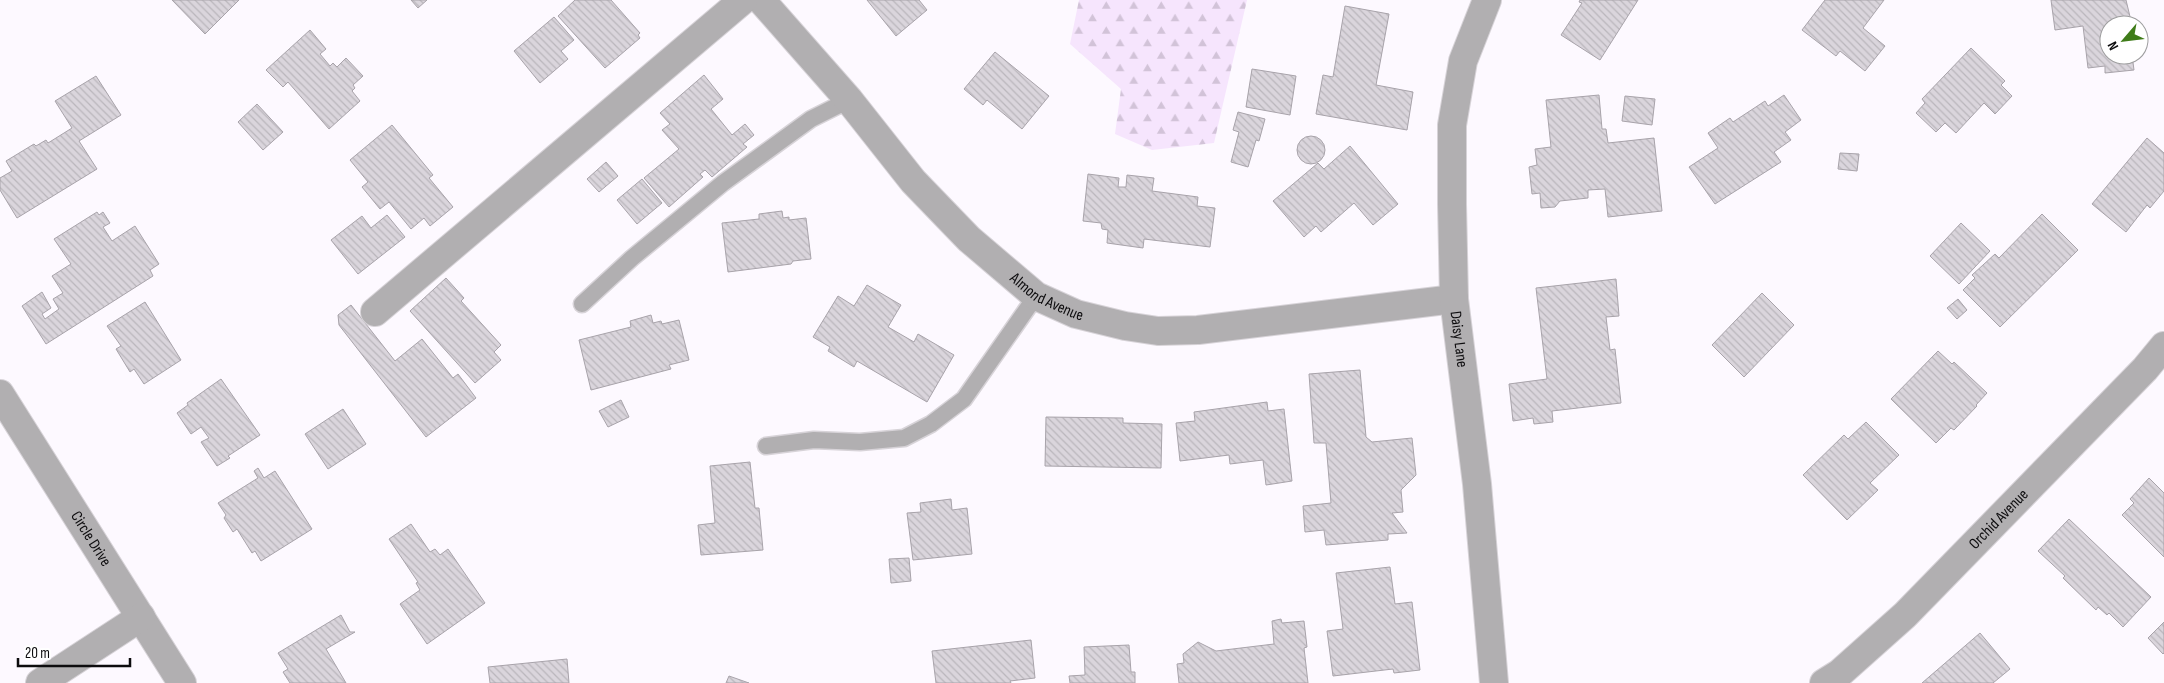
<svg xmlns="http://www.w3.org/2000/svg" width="2164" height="683" viewBox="0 0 2164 683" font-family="'Sofia Sans Condensed',sans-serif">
	<defs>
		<pattern id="forest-firs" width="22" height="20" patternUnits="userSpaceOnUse" patternTransform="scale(1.25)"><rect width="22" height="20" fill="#f6e5fd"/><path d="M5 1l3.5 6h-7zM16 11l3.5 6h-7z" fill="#d2c3d8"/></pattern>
		<pattern id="building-back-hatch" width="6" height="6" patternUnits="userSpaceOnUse" patternTransform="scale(1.25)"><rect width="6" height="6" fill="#dad5dc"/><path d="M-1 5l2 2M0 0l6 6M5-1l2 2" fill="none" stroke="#bab6bc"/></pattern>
	</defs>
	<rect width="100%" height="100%" fill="#fdf9ff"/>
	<!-- forest -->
	<path fill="url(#forest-firs)" d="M 1079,0 L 1247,0 L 1214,143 L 1152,150 L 1115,134 L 1121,89 L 1070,44 Z"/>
	<!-- building -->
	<g fill="url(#building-back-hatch)" stroke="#a8a3aa">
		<path d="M 172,0 L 239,0 L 205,34 Z"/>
		<path d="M 411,0 L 427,0 L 418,8 Z"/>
		<path d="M 575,0 L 611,0 L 640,33 L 638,35 L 640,38 L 605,68 L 558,16 Z"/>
		<path d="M 867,0 L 919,0 L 927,10 L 896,36 Z"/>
		<path d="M 1580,0 L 1638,0 L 1600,60 L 1561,35 L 1582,3 L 1579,2 Z"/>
		<path d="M 1825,0 L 1884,0 L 1863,28 L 1885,46 L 1865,71 L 1840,51 L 1836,56 L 1802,30 Z"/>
		<path d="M 2051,0 L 2126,0 L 2132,25 L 2109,25 L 2109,55 L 2132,55 L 2134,70 L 2105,73 L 2105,66 L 2088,68 L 2083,26 L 2055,30 Z"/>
		<path d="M 1345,6 L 1389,14 L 1376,85 L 1413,92 L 1407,130 L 1316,114 L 1323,75 L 1333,77 Z"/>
		<path d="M 554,17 L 574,40 L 561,51 L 568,59 L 540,83 L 514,51 Z"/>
		<path d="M 310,30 L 326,49 L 320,54 L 330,66 L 333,63 L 337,67 L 346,58 L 363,76 L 353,85 L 355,88 L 352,91 L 360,101 L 329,129 L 288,82 L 283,87 L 266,70 Z"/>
		<path d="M 1971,48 L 2005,81 L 2001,85 L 2012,96 L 1995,114 L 1984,103 L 1956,133 L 1945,123 L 1936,132 L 1916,113 L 1925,103 L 1922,99 Z"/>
		<path d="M 995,52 L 1049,96 L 1022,129 L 987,100 L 983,105 L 964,89 Z"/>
		<path d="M 1252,69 L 1296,76 L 1290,115 L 1246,107 Z"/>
		<path d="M 704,75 L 723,99 L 711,109 L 732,135 L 745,124 L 754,135 L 743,144 L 747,147 L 712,177 L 705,170 L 700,174 L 703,177 L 669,207 L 644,178 L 679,149 L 662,130 L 670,124 L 660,113 Z"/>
		<path d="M 96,76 L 121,115 L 79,141 L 97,169 L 17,218 L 0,190 L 0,178 L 12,171 L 6,161 L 34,144 L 36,146 L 46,140 L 48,143 L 72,128 L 55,101 Z"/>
		<path d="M 1599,95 L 1602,129 L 1606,129 L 1608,143 L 1654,138 L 1662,211 L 1608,217 L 1605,189 L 1588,190 L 1588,198 L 1560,201 L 1555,207 L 1541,208 L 1540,193 L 1532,194 L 1529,167 L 1537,165 L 1535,149 L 1551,147 L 1546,100 Z"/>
		<path d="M 1784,95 L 1801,120 L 1785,132 L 1791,140 L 1774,152 L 1781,162 L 1715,204 L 1689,167 L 1718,148 L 1708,133 L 1730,118 L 1733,122 L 1765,101 L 1768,106 Z"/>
		<path d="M 1625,96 L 1655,99 L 1652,125 L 1622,121 Z"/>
		<path d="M 257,104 L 283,132 L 263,150 L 238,122 Z"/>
		<path d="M 1238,112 L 1265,119 L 1259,141 L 1256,140 L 1248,167 L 1231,162 L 1239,132 L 1233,130 Z"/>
		<path d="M 392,125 L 433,175 L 429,178 L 453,207 L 430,226 L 424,218 L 411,229 L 389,202 L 380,209 L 362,187 L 368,182 L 350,160 Z"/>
		<circle cx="1311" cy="150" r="14"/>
		<path d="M 2147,138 L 2164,153 L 2164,191 L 2150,208 L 2147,205 L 2126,232 L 2092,204 Z"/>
		<path d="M 1350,146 L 1398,204 L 1373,225 L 1354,203 L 1321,232 L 1316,226 L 1304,237 L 1273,201 L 1318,163 L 1324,169 Z"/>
		<path d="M 1840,153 L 1859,154 L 1857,171 L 1838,169 Z"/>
		<path d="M 606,162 L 618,176 L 599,192 L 587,179 Z"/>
		<path d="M 1088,174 L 1119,178 L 1118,187 L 1126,187 L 1127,175 L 1154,178 L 1152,191 L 1198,197 L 1197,206 L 1215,208 L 1210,247 L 1144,239 L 1143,248 L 1107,243 L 1108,230 L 1102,229 L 1101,223 L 1083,221 Z"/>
		<path d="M 642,179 L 662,203 L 637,224 L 617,200 Z"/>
		<path d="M 782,211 L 783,218 L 789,217 L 789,220 L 806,218 L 811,259 L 793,261 L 791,264 L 728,272 L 722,223 L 759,219 L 759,214 Z"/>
		<path d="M 97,212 L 99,215 L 103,212 L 110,223 L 103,227 L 112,241 L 135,226 L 159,264 L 150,270 L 153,276 L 46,344 L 22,306 L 42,292 L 51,308 L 42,314 L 45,319 L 59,309 L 53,299 L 63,293 L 52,276 L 71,264 L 54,239 Z"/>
		<path d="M 2042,214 L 2078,250 L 2000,327 L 1963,290 L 1975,278 L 1972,275 L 1995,254 L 1999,258 Z"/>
		<path d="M 387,215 L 405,237 L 358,274 L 331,240 L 362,216 L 371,228 Z"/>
		<path d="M 1961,223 L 1990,251 L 1959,284 L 1930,256 Z"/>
		<path d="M 446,278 L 464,298 L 461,301 L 501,345 L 494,352 L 501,360 L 475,383 L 410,311 Z"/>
		<path d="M 1616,279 L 1619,316 L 1606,317 L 1610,350 L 1615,349 L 1621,403 L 1552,411 L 1553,422 L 1534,424 L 1533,418 L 1513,421 L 1509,384 L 1547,379 L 1536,288 Z"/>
		<path d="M 867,285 L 901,305 L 888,327 L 914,342 L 918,334 L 954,355 L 927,402 L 857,361 L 854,367 L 828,351 L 830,347 L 813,337 L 838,296 L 854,306 Z"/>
		<path d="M 1762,293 L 1794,325 L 1744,377 L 1712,345 Z"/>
		<path d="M 1958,299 L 1967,310 L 1957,319 L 1947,308 Z"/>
		<path d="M 145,302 L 181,360 L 144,384 L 134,369 L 130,372 L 116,349 L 121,346 L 107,326 Z"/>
		<path d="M 351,305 L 395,361 L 422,339 L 453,378 L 458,374 L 476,398 L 426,437 L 339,325 L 338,315 Z"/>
		<path d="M 651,315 L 653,323 L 661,321 L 662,324 L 679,320 L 689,360 L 669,365 L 671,369 L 591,390 L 579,340 L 631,327 L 630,321 Z"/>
		<path d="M 1938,351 L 1952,364 L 1954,362 L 1987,393 L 1976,405 L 1977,406 L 1954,430 L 1951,428 L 1936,443 L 1891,399 Z"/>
		<path d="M 1360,370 L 1366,437 L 1372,442 L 1412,438 L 1416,475 L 1401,490 L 1403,512 L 1392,513 L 1407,533 L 1388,534 L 1388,540 L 1326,545 L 1324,530 L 1305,532 L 1303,506 L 1331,503 L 1326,443 L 1314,443 L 1309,374 Z"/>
		<path d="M 221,379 L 260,435 L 228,456 L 230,458 L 217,466 L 201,442 L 209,438 L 201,427 L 191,434 L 177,413 L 188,405 L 187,403 Z"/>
		<path d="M 621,400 L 629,417 L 608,427 L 599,411 Z"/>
		<path d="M 1267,402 L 1268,411 L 1284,409 L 1292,481 L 1266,485 L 1263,460 L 1230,464 L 1229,455 L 1180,461 L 1176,423 L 1195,421 L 1194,412 Z"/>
		<path d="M 343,409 L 366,444 L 328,469 L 305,434 Z"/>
		<path d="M 1046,417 L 1123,418 L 1123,423 L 1162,424 L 1161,468 L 1045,466 Z"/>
		<path d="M 1866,422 L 1899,455 L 1870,483 L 1878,490 L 1847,520 L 1803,475 L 1844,435 L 1848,439 Z"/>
		<path d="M 750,462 L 755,508 L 759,508 L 763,550 L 701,555 L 698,525 L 715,523 L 710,466 Z"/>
		<path d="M 258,468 L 264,478 L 275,471 L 312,529 L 261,561 L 255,551 L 252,553 L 237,529 L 233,532 L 224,518 L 226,515 L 218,503 L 258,478 L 254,471 Z"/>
		<path d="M 2149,478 L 2164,493 L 2164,557 L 2122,515 L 2134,503 L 2130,499 Z"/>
		<path d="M 951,499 L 952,510 L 967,508 L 972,554 L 913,560 L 907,513 L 921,512 L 920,503 Z"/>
		<path d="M 2069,519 L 2151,597 L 2123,627 L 2109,613 L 2107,615 L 2098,607 L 2096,610 L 2063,578 L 2065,576 L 2038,551 Z"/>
		<path d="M 411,524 L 430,552 L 435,549 L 440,555 L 448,549 L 485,603 L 427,644 L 400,604 L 420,590 L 416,583 L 418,582 L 389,539 Z"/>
		<path d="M 909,558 L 911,581 L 891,583 L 889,559 Z"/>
		<path d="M 1390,567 L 1395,604 L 1412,602 L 1420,670 L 1394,673 L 1393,669 L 1333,676 L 1327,631 L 1343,629 L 1336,573 Z"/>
		<path d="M 341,615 L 350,632 L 355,632 L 326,649 L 346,683 L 290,683 L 283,672 L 288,669 L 278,653 Z"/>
		<path d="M 1281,619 L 1282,623 L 1304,621 L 1307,647 L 1304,648 L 1308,683 L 1179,683 L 1177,664 L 1184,663 L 1183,654 L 1198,642 L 1216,651 L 1274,644 L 1272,621 Z"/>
		<path d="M 2164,622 L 2164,653 L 2163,654 L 2148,638 Z"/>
		<path d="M 1980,633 L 2010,669 L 1993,683 L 1922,683 Z"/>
		<path d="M 1031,640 L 1035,678 L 1010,681 L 1011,683 L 936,683 L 932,651 Z"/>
		<path d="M 1129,645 L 1131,672 L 1135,672 L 1135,683 L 1070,683 L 1069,676 L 1085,675 L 1084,647 Z"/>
		<path d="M 567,659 L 569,683 L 490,683 L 488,667 Z"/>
		<path d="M 729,676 L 749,683 L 726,683 Z"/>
	</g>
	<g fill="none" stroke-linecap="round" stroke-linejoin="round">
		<defs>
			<g id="service">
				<path d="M 582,304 L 632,258 L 723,183 L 811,119 L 849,100"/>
				<path d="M 766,446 L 814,440 L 860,442 L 904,438 L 931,424 L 964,399 L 1036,296"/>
			</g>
			<g id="minor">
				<path id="s1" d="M 761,0 L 849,100 L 913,181 L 969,239 L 1036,296 L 1076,314 L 1125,326 L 1158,331 L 1198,330 L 1454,299"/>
				<path id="s2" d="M 1487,0 L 1463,61 L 1452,125 L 1452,204 L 1454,299 L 1477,484 L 1494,683"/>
				<path d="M 375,312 L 743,0"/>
				<path id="s3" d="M 0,394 L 182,683"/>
				<path d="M 40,683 L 141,617"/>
				<path id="s4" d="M 1824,683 L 1840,673 L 1905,615 L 2145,369 L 2164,346"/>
			</g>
		</defs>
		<!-- service casing -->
		<use href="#service" stroke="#d7d3d8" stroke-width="19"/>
		<!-- minor casing -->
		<use href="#minor" stroke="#d7d3d8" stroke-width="30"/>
		<!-- service -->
		<use href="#service" stroke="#b1afb1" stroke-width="16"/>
		<!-- minor -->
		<use href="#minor" stroke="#b1afb1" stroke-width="28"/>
	</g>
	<g text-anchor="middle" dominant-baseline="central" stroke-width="4" stroke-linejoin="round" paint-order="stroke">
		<!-- street labels -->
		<g font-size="16" fill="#0d0c0e" stroke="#fff">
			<text stroke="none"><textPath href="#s1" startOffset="415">Almond Avenue</textPath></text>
			<text stroke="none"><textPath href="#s2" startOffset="345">Daisy Lane</textPath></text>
			<text stroke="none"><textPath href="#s4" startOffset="240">Orchid Avenue</textPath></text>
			<text stroke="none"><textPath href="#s3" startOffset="171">Circle Drive</textPath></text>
		</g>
	</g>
	<!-- north arrow -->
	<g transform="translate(2124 40) rotate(242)"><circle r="24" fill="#ffffff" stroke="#9e9e9f"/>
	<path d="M0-4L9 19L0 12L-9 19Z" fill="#3f7c19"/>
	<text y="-8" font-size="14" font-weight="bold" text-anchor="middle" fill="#0d0c0e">N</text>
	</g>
	<!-- scale -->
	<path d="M18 658v8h112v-8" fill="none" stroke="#0d0c0e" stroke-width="2.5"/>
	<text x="25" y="658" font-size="15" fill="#0d0c0e" stroke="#ffffff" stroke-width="4" paint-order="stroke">20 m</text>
</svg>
